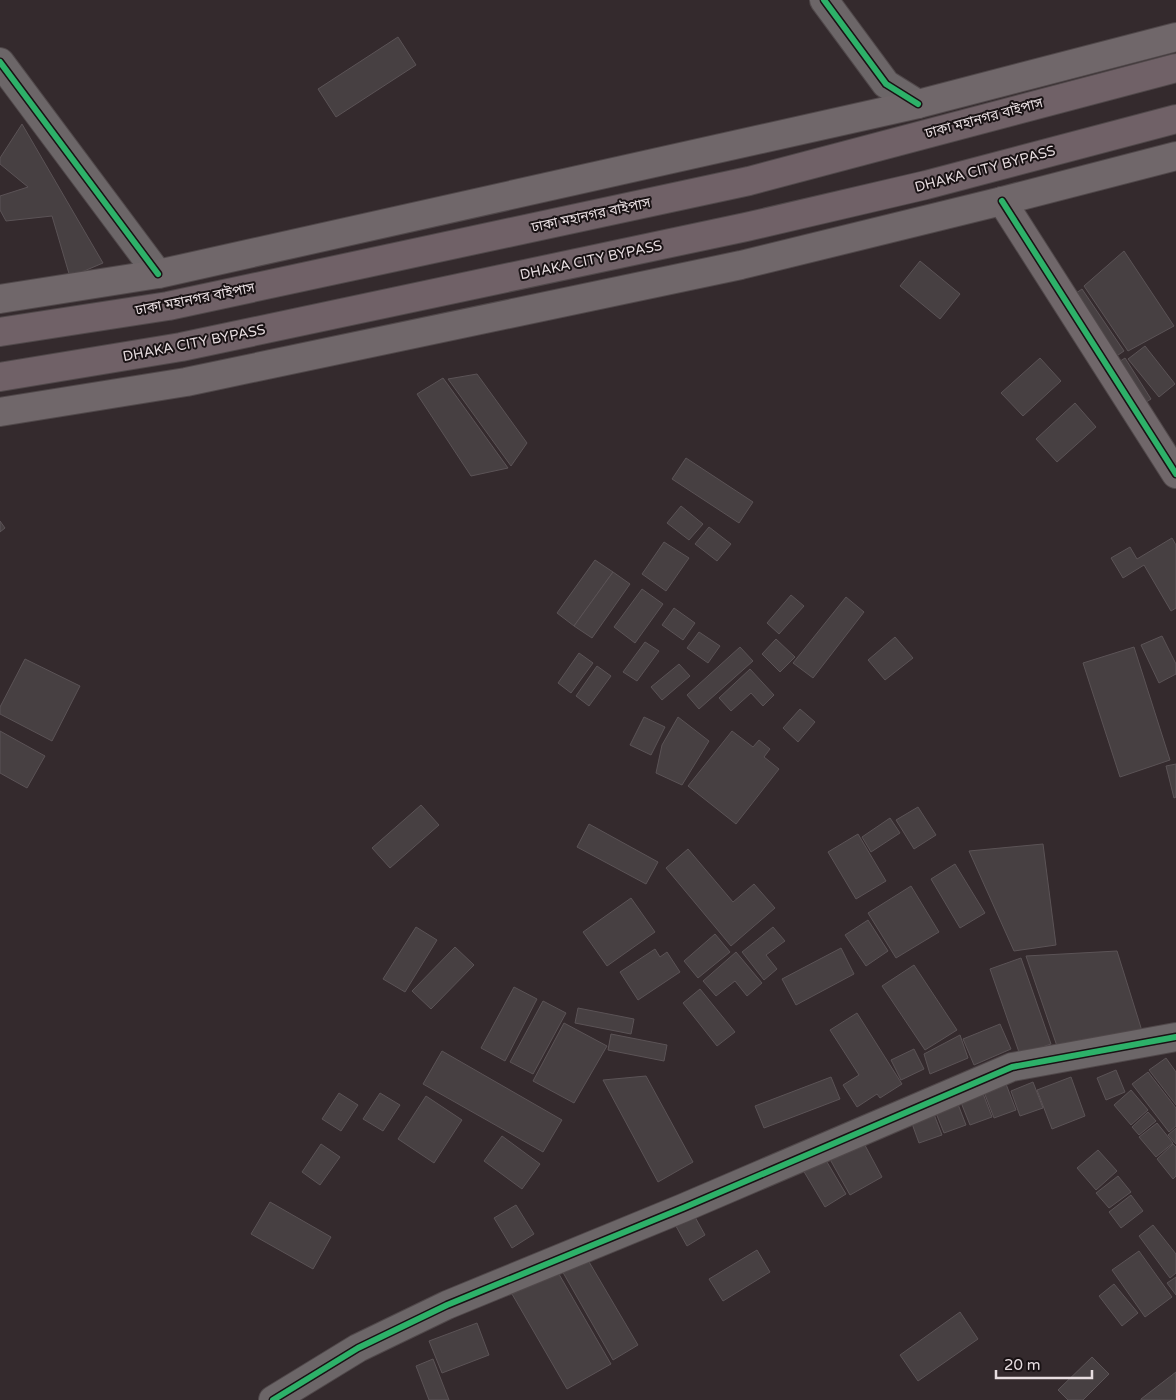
<svg xmlns="http://www.w3.org/2000/svg" width="1176" height="1400" viewBox="0 0 1176 1400" font-family="'Varela Round','Noto Sans Bengali',sans-serif">
	<rect width="100%" height="100%" fill="#342a2d"/>
	<!-- building -->
	<g fill="#474042" stroke="#5b5356">
		<path d="M 398,37 L 416,65 L 336,117 L 318,89 Z"/>
		<path d="M 22,124 L 103,263 L 70,277 L 52,216 L 6,221 L 0,210 L 0,196 L 28,187 L 0,164 L 0,158 Z"/>
		<path d="M 1124,251 L 1174,326 L 1128,351 L 1084,286 Z"/>
		<path d="M 920,261 L 960,294 L 940,319 L 900,286 Z"/>
		<path d="M 1082,289 L 1124,351 L 1105,364 L 1063,302 Z"/>
		<path d="M 1145,346 L 1175,384 L 1159,397 L 1128,359 Z"/>
		<path d="M 1040,358 L 1061,381 L 1023,416 L 1001,393 Z"/>
		<path d="M 1125,358 L 1151,399 L 1134,410 L 1108,369 Z"/>
		<path d="M 477,374 L 527,443 L 511,466 L 448,379 Z"/>
		<path d="M 443,378 L 508,468 L 471,476 L 417,394 Z"/>
		<path d="M 1075,403 L 1096,427 L 1057,462 L 1036,439 Z"/>
		<path d="M 686,458 L 753,502 L 739,523 L 672,479 Z"/>
		<path d="M 681,506 L 703,524 L 689,540 L 667,523 Z"/>
		<path d="M 0,521 L 5,528 L 0,532 Z"/>
		<path d="M 709,527 L 731,544 L 717,561 L 695,544 Z"/>
		<path d="M 1172,538 L 1176,545 L 1176,608 L 1171,611 L 1144,565 L 1123,578 L 1111,558 L 1130,547 L 1137,559 Z"/>
		<path d="M 664,542 L 689,558 L 666,591 L 642,574 Z"/>
		<path d="M 595,560 L 613,572 L 574,626 L 557,613 Z"/>
		<path d="M 613,572 L 630,584 L 592,638 L 574,626 Z"/>
		<path d="M 642,589 L 663,604 L 635,643 L 614,627 Z"/>
		<path d="M 791,595 L 804,606 L 779,634 L 767,623 Z"/>
		<path d="M 846,597 L 864,612 L 813,678 L 793,663 Z"/>
		<path d="M 674,608 L 695,623 L 683,640 L 662,625 Z"/>
		<path d="M 699,632 L 720,646 L 708,663 L 687,648 Z"/>
		<path d="M 1162,636 L 1176,664 L 1176,674 L 1159,683 L 1141,645 Z"/>
		<path d="M 895,637 L 913,658 L 885,680 L 868,660 Z"/>
		<path d="M 776,639 L 795,657 L 780,672 L 762,654 Z"/>
		<path d="M 645,642 L 659,651 L 637,681 L 623,672 Z"/>
		<path d="M 740,647 L 753,661 L 699,709 L 687,695 Z"/>
		<path d="M 1134,647 L 1170,760 L 1120,777 L 1083,663 Z"/>
		<path d="M 579,653 L 593,663 L 571,693 L 558,683 Z"/>
		<path d="M 25,659 L 80,686 L 52,741 L 0,714 L 0,707 Z"/>
		<path d="M 679,664 L 690,676 L 662,700 L 651,687 Z"/>
		<path d="M 597,666 L 611,676 L 589,706 L 576,696 Z"/>
		<path d="M 750,669 L 774,695 L 763,706 L 751,693 L 731,711 L 719,698 Z"/>
		<path d="M 800,709 L 815,722 L 798,742 L 783,728 Z"/>
		<path d="M 644,717 L 665,727 L 651,755 L 630,745 Z"/>
		<path d="M 678,717 L 709,741 L 682,785 L 656,773 L 662,745 Z"/>
		<path d="M 0,731 L 45,756 L 27,788 L 0,773 Z"/>
		<path d="M 732,731 L 753,747 L 759,740 L 770,749 L 764,757 L 779,769 L 736,824 L 688,786 Z"/>
		<path d="M 1176,764 L 1176,797 L 1174,798 L 1166,766 Z"/>
		<path d="M 421,805 L 439,825 L 390,868 L 372,848 Z"/>
		<path d="M 918,807 L 936,835 L 914,849 L 896,820 Z"/>
		<path d="M 890,818 L 900,833 L 871,852 L 862,837 Z"/>
		<path d="M 589,824 L 658,862 L 646,884 L 577,847 Z"/>
		<path d="M 858,834 L 886,881 L 856,899 L 828,852 Z"/>
		<path d="M 1043,844 L 1056,945 L 1014,951 L 969,851 Z"/>
		<path d="M 688,849 L 733,902 L 754,884 L 775,908 L 731,946 L 666,868 Z"/>
		<path d="M 955,864 L 985,913 L 960,928 L 931,879 Z"/>
		<path d="M 911,886 L 939,932 L 896,958 L 868,913 Z"/>
		<path d="M 631,898 L 655,932 L 607,966 L 583,932 Z"/>
		<path d="M 868,920 L 888,951 L 866,966 L 845,935 Z"/>
		<path d="M 416,927 L 437,940 L 405,992 L 383,979 Z"/>
		<path d="M 773,927 L 785,941 L 766,955 L 777,969 L 764,980 L 742,952 Z"/>
		<path d="M 715,934 L 730,952 L 698,978 L 684,961 Z"/>
		<path d="M 455,947 L 474,965 L 431,1009 L 412,991 Z"/>
		<path d="M 841,948 L 854,974 L 796,1005 L 782,979 Z"/>
		<path d="M 655,949 L 660,957 L 667,952 L 680,972 L 638,1000 L 620,972 Z"/>
		<path d="M 1117,951 L 1142,1031 L 1058,1049 L 1026,956 Z"/>
		<path d="M 736,952 L 762,983 L 747,996 L 735,981 L 716,996 L 703,981 Z"/>
		<path d="M 1021,958 L 1051,1044 L 1020,1055 L 990,969 Z"/>
		<path d="M 914,965 L 957,1030 L 925,1050 L 882,986 Z"/>
		<path d="M 514,987 L 537,999 L 505,1061 L 481,1048 Z"/>
		<path d="M 700,989 L 735,1032 L 717,1046 L 683,1003 Z"/>
		<path d="M 543,1001 L 566,1013 L 533,1074 L 510,1062 Z"/>
		<path d="M 578,1008 L 634,1019 L 631,1034 L 575,1023 Z"/>
		<path d="M 857,1013 L 902,1084 L 880,1098 L 877,1094 L 857,1107 L 843,1085 L 859,1075 L 830,1030 Z"/>
		<path d="M 564,1023 L 607,1046 L 574,1103 L 533,1081 Z"/>
		<path d="M 1000,1024 L 1011,1049 L 974,1065 L 963,1039 Z"/>
		<path d="M 611,1034 L 667,1045 L 664,1061 L 608,1050 Z"/>
		<path d="M 960,1035 L 968,1058 L 930,1074 L 924,1054 Z"/>
		<path d="M 914,1049 L 924,1069 L 901,1080 L 891,1060 Z"/>
		<path d="M 442,1051 L 562,1120 L 543,1152 L 423,1084 Z"/>
		<path d="M 1166,1058 L 1176,1072 L 1176,1105 L 1149,1070 Z"/>
		<path d="M 1116,1070 L 1125,1092 L 1106,1100 L 1097,1078 Z"/>
		<path d="M 1148,1072 L 1176,1108 L 1176,1126 L 1169,1132 L 1132,1084 Z"/>
		<path d="M 646,1076 L 693,1162 L 658,1182 L 603,1080 Z"/>
		<path d="M 831,1077 L 840,1099 L 764,1128 L 755,1106 Z"/>
		<path d="M 1071,1077 L 1085,1116 L 1052,1129 L 1037,1090 Z"/>
		<path d="M 1033,1082 L 1043,1108 L 1020,1116 L 1011,1091 Z"/>
		<path d="M 1006,1084 L 1016,1110 L 994,1118 L 984,1092 Z"/>
		<path d="M 1131,1090 L 1148,1110 L 1131,1125 L 1114,1105 Z"/>
		<path d="M 982,1091 L 992,1117 L 970,1125 L 960,1100 Z"/>
		<path d="M 339,1093 L 358,1105 L 341,1131 L 322,1119 Z"/>
		<path d="M 380,1093 L 400,1105 L 383,1131 L 363,1119 Z"/>
		<path d="M 426,1096 L 462,1120 L 434,1163 L 398,1139 Z"/>
		<path d="M 956,1099 L 966,1125 L 944,1133 L 934,1108 Z"/>
		<path d="M 932,1109 L 942,1135 L 919,1143 L 910,1118 Z"/>
		<path d="M 1148,1112 L 1156,1121 L 1139,1135 L 1132,1127 Z"/>
		<path d="M 1157,1123 L 1173,1143 L 1156,1157 L 1139,1137 Z"/>
		<path d="M 1176,1128 L 1176,1144 L 1168,1135 Z"/>
		<path d="M 502,1136 L 540,1164 L 522,1189 L 484,1161 Z"/>
		<path d="M 860,1136 L 882,1177 L 850,1195 L 827,1154 Z"/>
		<path d="M 321,1144 L 340,1157 L 320,1185 L 302,1172 Z"/>
		<path d="M 1173,1144 L 1176,1147 L 1176,1176 L 1173,1179 L 1157,1159 Z"/>
		<path d="M 1098,1150 L 1117,1171 L 1096,1190 L 1077,1168 Z"/>
		<path d="M 824,1157 L 846,1194 L 825,1207 L 803,1170 Z"/>
		<path d="M 1118,1176 L 1131,1192 L 1109,1208 L 1096,1193 Z"/>
		<path d="M 1131,1195 L 1143,1211 L 1121,1228 L 1109,1212 Z"/>
		<path d="M 270,1202 L 331,1237 L 313,1269 L 251,1234 Z"/>
		<path d="M 516,1205 L 534,1234 L 512,1248 L 494,1218 Z"/>
		<path d="M 690,1208 L 705,1235 L 687,1246 L 672,1219 Z"/>
		<path d="M 1153,1225 L 1176,1254 L 1176,1273 L 1170,1278 L 1139,1236 Z"/>
		<path d="M 757,1250 L 770,1272 L 723,1301 L 709,1279 Z"/>
		<path d="M 1139,1251 L 1172,1297 L 1145,1317 L 1112,1270 Z"/>
		<path d="M 585,1255 L 638,1345 L 613,1360 L 561,1269 Z"/>
		<path d="M 556,1269 L 611,1364 L 567,1389 L 512,1294 Z"/>
		<path d="M 1176,1277 L 1176,1295 L 1167,1283 Z"/>
		<path d="M 1114,1284 L 1138,1313 L 1122,1326 L 1099,1296 Z"/>
		<path d="M 960,1312 L 978,1339 L 918,1381 L 900,1355 Z"/>
		<path d="M 477,1323 L 489,1355 L 442,1373 L 429,1341 Z"/>
		<path d="M 1092,1357 L 1109,1374 L 1083,1400 L 1068,1400 L 1058,1390 Z"/>
		<path d="M 433,1359 L 449,1400 L 429,1400 L 416,1366 Z"/>
		<path d="M 1176,1372 L 1176,1400 L 1141,1400 L 1141,1399 Z"/>
	</g>
	<g fill="none" stroke-linecap="round" stroke-linejoin="round">
		<defs>
			<g id="street">
				<path d="M 824,0 L 886,84 L 918,104"/>
				<path d="M 0,62 L 158,274"/>
				<path d="M 273,1400 L 358,1348 L 447,1305 L 683,1208 L 1012,1067 L 1176,1037"/>
			</g>
			<g id="secondary">
				<path d="M 1002,201 L 1176,474"/>
				<path d="M 0,299 L 158,274 L 918,104 L 1176,37"/>
				<path d="M 0,412 L 186,382 L 741,265 L 1002,201 L 1176,156"/>
			</g>
			<g id="highway">
				<path d="M 0,332 L 168,306 L 749,181 L 1176,68"/>
				<path d="M 0,377 L 181,347 L 746,227 L 926,185 L 1176,119"/>
			</g>
		</defs>
		<!-- street casing -->
		<use href="#street" stroke="#50484a" stroke-width="30"/>
		<!-- secondary casing -->
		<use href="#secondary" stroke="#50484a" stroke-width="30"/>
		<!-- highway casing -->
		<use href="#highway" stroke="#50484a" stroke-width="30"/>
		<!-- street -->
		<use href="#street" stroke="#6c6668" stroke-width="28"/>
		<!-- secondary -->
		<use href="#secondary" stroke="#70676a" stroke-width="28"/>
		<!-- highway -->
		<use href="#highway" stroke="#706167" stroke-width="28"/>
		<defs>
			<g id="cycleway">
				<path d="M 824,0 L 886,84 L 918,104"/>
				<path d="M 0,62 L 158,274"/>
				<path d="M 1002,201 L 1176,474"/>
				<path d="M 273,1400 L 358,1348 L 447,1305 L 683,1208 L 1012,1067 L 1176,1037"/>
			</g>
		</defs>
		<!-- cycleway casing -->
		<use href="#cycleway" stroke="#191214" stroke-width="9"/>
		<!-- cycleway -->
		<use href="#cycleway" stroke="#2db169" stroke-width="6"/>
	</g>
	<g text-anchor="middle" dominant-baseline="central" stroke-width="4" stroke-linejoin="round" paint-order="stroke">
		<!-- street labels -->
		<g font-size="14" fill="#e7dde0" stroke="#191214">
			<text transform="translate(984 118) rotate(-15)">ঢাকা মহানগর বাইপাস</text>
			<text transform="translate(985 169) rotate(-15)">DHAKA CITY BYPASS</text>
			<text transform="translate(591 215) rotate(-12)">ঢাকা মহানগর বাইপাস</text>
			<text transform="translate(591 260) rotate(-12)">DHAKA CITY BYPASS</text>
			<text transform="translate(195 299) rotate(-11)">ঢাকা মহানগর বাইপাস</text>
			<text transform="translate(194 343) rotate(-11)">DHAKA CITY BYPASS</text>
		</g>
	</g>
	<!-- scale -->
	<path d="M996 1370v8h96v-8" fill="none" stroke="#e7dde0" stroke-width="2.5"/>
	<text x="1004" y="1370" font-size="15" fill="#e7dde0" stroke="#191214" stroke-width="4" paint-order="stroke">20 m</text>
</svg>
